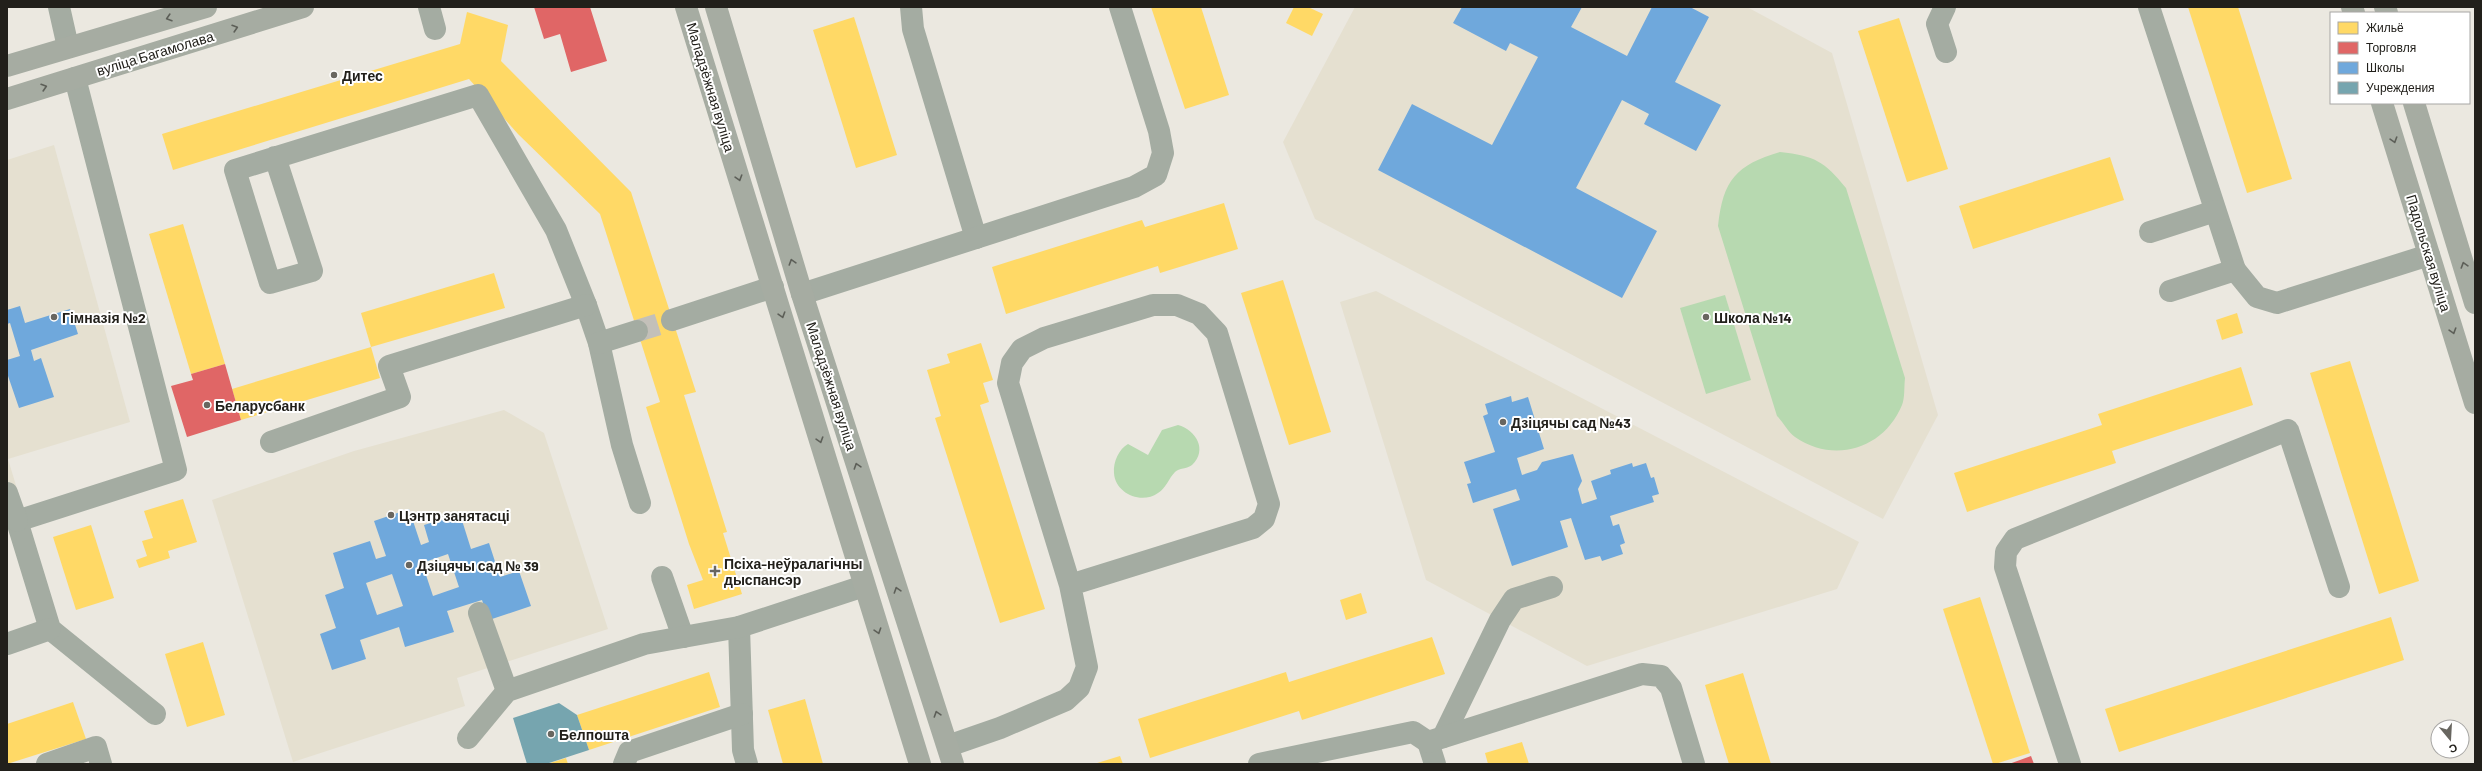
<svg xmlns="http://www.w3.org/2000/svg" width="2482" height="771" viewBox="0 0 2482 771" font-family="Barlow,sans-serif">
	<rect width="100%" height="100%" fill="#ebe8e0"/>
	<!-- built -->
	<g fill="#e5e0d0">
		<path d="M 1355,7 L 1747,7 L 1832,53 L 1938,415 L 1883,519 L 1315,219 L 1283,142 Z"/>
		<path d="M 54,145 L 130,422 L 8,459 L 21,502 L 7,507 L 7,160 Z"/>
		<path d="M 1376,291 L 1859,542 L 1837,589 L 1587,666 L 1426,580 L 1340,302 Z"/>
		<path d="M 504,410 L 544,433 L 608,629 L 457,678 L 465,706 L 293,762 L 212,500 L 354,451 Z"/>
	</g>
	<!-- green -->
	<g fill="#b7d9b0">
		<path d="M 1780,152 C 1815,156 1824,161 1846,188 L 1905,378 C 1904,386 1905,398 1902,405 C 1884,449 1834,464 1795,437 C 1788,432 1783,422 1777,416 L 1718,226 C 1723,180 1736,165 1780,152 Z"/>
		<path d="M 1725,295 L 1751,380 L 1706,394 L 1680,308 Z"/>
		<path d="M 1178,425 C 1196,430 1208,450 1192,465 C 1187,469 1179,468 1175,472 C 1169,478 1166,488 1158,493 C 1141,505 1115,493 1114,473 C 1113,462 1119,449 1128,444 L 1148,455 L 1162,430 Z"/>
	</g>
	<!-- homes -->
	<g fill="#ffd966">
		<path d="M 1151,7 L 1201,7 L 1229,95 L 1185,109 Z"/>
		<path d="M 1294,7 L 1308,7 L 1323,14 L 1312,36 L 1286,23 Z"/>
		<path d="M 2188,7 L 2238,7 L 2292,179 L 2247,193 Z"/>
		<path d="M 467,12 L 508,25 L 501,61 L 631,192 L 696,392 L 684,395 L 727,532 L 723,533 L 742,594 L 694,609 L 687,585 L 703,580 L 689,544 L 646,407 L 660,402 L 600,214 L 518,134 L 469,79 L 173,170 L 162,134 L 460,44 Z"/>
		<path d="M 854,17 L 897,155 L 856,168 L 813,30 Z"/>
		<path d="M 1899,18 L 1948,169 L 1907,182 L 1858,31 Z"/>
		<path d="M 2110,157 L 2124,200 L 1973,249 L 1959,206 Z"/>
		<path d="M 1224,203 L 1238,249 L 1160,273 L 1158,266 L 1006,314 L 992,267 L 1142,220 L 1145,227 Z"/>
		<path d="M 183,224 L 225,364 L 191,374 L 149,234 Z"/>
		<path d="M 494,273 L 505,308 L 371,347 L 361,313 Z"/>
		<path d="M 1283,280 L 1331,432 L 1289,445 L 1241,293 Z"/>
		<path d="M 2237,313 L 2243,333 L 2222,340 L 2216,320 Z"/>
		<path d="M 981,343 L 993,380 L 983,383 L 989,402 L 980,405 L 1045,609 L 1000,623 L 935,418 L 941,416 L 927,370 L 950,363 L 947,354 Z"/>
		<path d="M 371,347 L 380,378 L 241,420 L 232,389 Z"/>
		<path d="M 2350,361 L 2419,581 L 2379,594 L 2310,373 Z"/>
		<path d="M 2241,367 L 2253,405 L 2112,451 L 2116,463 L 1967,512 L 1954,473 L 2102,425 L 2098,414 Z"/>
		<path d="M 183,499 L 197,542 L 168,551 L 170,558 L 139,568 L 136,560 L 147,556 L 142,541 L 153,538 L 144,511 Z"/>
		<path d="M 91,525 L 114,598 L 76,610 L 53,537 Z"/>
		<path d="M 1361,593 L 1367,613 L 1346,620 L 1340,600 Z"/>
		<path d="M 1980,597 L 2030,753 L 1995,764 L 1993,764 L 1943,609 Z"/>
		<path d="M 2391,617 L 2404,660 L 2119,752 L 2105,709 Z"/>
		<path d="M 1432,637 L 1445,674 L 1302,720 L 1299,711 L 1150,758 L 1138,719 L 1286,672 L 1289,682 Z"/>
		<path d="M 203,642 L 225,715 L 187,727 L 165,654 Z"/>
		<path d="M 709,672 L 720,707 L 589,750 L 577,715 Z"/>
		<path d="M 1743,673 L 1771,764 L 1729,764 L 1716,722 L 1705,685 Z"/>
		<path d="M 805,699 L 823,764 L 783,764 L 768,710 Z"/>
		<path d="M 73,702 L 86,739 L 7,764 L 7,724 Z"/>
		<path d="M 1522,742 L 1529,764 L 1488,764 L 1485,753 Z"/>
		<path d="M 1120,756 L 1123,764 L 1094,764 Z"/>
		<path d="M 566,758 L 568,764 L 547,764 Z"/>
	</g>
	<!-- shops -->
	<g fill="#e06666">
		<path d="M 534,7 L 590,7 L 607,61 L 571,72 L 560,34 L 544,39 Z"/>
		<path d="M 225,364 L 241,420 L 187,437 L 171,386 L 193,380 L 191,374 Z"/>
		<path d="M 2031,756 L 2034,764 L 2009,764 Z"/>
	</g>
	<!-- schools -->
	<g fill="#6fa8dc" fill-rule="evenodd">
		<path d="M 1462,7 L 1582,7 L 1571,27 L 1627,56 L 1652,7 L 1690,7 L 1709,17 L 1675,82 L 1721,105 L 1696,151 L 1644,124 L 1649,114 L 1622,100 L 1576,188 L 1657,231 L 1622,298 L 1378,170 L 1412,104 L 1492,145 L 1538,57 L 1510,43 L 1506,51 L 1453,23 Z"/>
		<path d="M 20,306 L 25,323 L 70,309 L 78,334 L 31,350 L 34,361 L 41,358 L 54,397 L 19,408 L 7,373 L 7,360 L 20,356 L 10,323 L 7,324 L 7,310 Z"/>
		<path d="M 1511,396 L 1512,402 L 1528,397 L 1544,449 L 1517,458 L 1522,475 L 1537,470 L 1542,462 L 1573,454 L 1582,481 L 1578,489 L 1582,504 L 1597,499 L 1591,481 L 1611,474 L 1610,470 L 1632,463 L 1633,467 L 1646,463 L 1651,478 L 1654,477 L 1659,494 L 1652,496 L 1654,502 L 1610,516 L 1613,526 L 1619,524 L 1625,543 L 1620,545 L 1623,554 L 1602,561 L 1600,556 L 1585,560 L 1571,518 L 1560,521 L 1568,547 L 1512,566 L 1493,509 L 1520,500 L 1516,489 L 1473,503 L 1467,484 L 1471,483 L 1464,462 L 1495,452 L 1483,416 L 1488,414 L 1485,404 Z"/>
		<path d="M 409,509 L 421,545 L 429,542 L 424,525 L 460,514 L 471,549 L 489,543 L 500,577 L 519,571 L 531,606 L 489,620 L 482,600 L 447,611 L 454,632 L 405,647 L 399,627 L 360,640 L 366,659 L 332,670 L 320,634 L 336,628 L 325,595 L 344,588 L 333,553 L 370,541 L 376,559 L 386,556 L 374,521 ZM 448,554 L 459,587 L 433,596 L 422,563 ZM 392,574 L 403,606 L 377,615 L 366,583 Z"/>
	</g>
	<!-- public -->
	<path fill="#76a5af" d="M 559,703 L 577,715 L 589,750 L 546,764 L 527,764 L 513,718 Z"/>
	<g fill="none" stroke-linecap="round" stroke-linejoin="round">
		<!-- minor-tunnel -->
		<path stroke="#c3c0b9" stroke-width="22" stroke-dasharray="22 11" stroke-linecap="butt" d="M 637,331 L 672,320"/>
		<!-- minor -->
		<g stroke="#a4aca2" stroke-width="22">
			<path d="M 59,7 L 68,47"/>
			<path d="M 429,7 L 435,29"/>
			<path d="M 911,7 L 913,29 L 976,238"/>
			<path d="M 1945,7 L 1937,24 L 1946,52"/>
			<path d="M 2149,7 L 2235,270"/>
			<path d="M 75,78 L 176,470 L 17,521 L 50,629 L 155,714"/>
			<path d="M 275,157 L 312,271 L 270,283 L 235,170 L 478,95 L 556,230 L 586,305 L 599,343 L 622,445 L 640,503"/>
			<path d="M 2150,232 L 2215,211"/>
			<path d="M 2170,291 L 2235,270 L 2257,297 L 2277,303 L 2429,255"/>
			<path d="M 802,294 L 1134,187 L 1156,175 L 1163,153 L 1159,131 L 1120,7"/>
			<path d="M 672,320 L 773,287"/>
			<path d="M 599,343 L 637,331"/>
			<path d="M 271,442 L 400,397 L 389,366 L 586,305"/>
			<path d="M 7,493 L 17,521"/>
			<path d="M 662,577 L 683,637"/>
			<path d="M 479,613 L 507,691"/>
			<path d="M 739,627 L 743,750 L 747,764"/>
			<path d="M 7,644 L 50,629"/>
			<path d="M 1443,737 L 1500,620 L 1514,599 L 1552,587"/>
			<path d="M 468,738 L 507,691 L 644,644 L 739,627 L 864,586"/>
			<path d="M 1428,742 L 1435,764"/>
			<path d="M 948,746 L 1000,728 L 1066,700 L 1079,688 L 1087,667 L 1070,585 L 1008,383 L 1012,363 L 1022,349 L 1044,338 L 1153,305 L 1177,305 L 1199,314 L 1217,333 L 1269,504 L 1264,519 L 1253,528 L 1070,585"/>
			<path d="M 47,764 L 96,747 L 101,764"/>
			<path d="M 624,764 L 629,752 L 742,714"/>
			<path d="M 1259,764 L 1413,732 L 1428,742 L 1642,674 L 1661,676 L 1671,688 L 1694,764"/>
			<path d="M 2070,764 L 2005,567 L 2006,552 L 2015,539 L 2288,430 L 2339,587"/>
		</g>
		<!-- major -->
		<g stroke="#a6aca2" stroke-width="22">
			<path d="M 686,7 L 920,764"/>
			<path d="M 716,7 L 802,294 L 953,764"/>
			<path d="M 2352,7 L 2354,13"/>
			<path d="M 2385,7 L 2387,13"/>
			<path d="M 7,66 L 206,7"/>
			<path d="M 7,99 L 303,7"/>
			<path d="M 2382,103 L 2475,403"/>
			<path d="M 2414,103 L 2475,303"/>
		</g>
	</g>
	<!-- one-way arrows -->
	<defs><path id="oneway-chevron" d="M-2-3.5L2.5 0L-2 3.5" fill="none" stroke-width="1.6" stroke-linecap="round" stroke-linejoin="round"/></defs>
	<g stroke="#5d5f58">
		<use href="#oneway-chevron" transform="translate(169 18) rotate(163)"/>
		<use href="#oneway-chevron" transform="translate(235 28) rotate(-17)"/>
		<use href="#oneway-chevron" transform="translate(44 87) rotate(-17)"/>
		<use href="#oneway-chevron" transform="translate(2394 140) rotate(73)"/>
		<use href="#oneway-chevron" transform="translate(739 178) rotate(73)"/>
		<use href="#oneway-chevron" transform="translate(792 262) rotate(-107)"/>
		<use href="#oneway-chevron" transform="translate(2464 265) rotate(-107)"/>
		<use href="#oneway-chevron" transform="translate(782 315) rotate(73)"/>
		<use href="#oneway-chevron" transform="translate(2453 331) rotate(73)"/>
		<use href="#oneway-chevron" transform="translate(820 440) rotate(73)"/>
		<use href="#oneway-chevron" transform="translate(857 466) rotate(-108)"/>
		<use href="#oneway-chevron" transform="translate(897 590) rotate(-108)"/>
		<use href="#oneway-chevron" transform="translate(878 631) rotate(72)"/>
		<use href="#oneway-chevron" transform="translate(937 714) rotate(-108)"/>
	</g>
	<!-- markers -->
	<g fill="#686660" stroke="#fff" stroke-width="1.5">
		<circle cx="334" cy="75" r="4"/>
		<circle cx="54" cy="317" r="4"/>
		<circle cx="1706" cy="317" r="4"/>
		<circle cx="207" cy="405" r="4"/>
		<circle cx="1503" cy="422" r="4"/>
		<circle cx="391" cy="515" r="4"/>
		<circle cx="409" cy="565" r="4"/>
		<path d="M713 565h4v4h4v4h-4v4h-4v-4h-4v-4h4z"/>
		<circle cx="551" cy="734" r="4"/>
	</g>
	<g text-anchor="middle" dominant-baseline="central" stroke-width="4" stroke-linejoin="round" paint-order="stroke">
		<!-- street labels -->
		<g font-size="14" fill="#22201b" stroke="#fff">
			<text transform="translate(155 53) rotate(-17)">вуліца Багамолава</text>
			<text transform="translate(711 87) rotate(73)">Маладзёжная вуліца</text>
			<text transform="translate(2429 253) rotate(73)">Падольская вуліца</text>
			<text transform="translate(832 386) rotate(72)">Маладзёжная вуліца</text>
		</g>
		<!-- poi labels -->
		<g font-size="14" font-weight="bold" fill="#22201b" stroke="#fff" text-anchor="start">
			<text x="342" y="75">Дитес</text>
			<text x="62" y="317">Гімназія №2</text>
			<text x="1714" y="317">Школа №14</text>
			<text x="215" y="405">Беларусбанк</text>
			<text x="1511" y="422">Дзіцячы сад №43</text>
			<text x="399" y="515">Цэнтр занятасці</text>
			<text x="724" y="563">Псіха-неўралагічны<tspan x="724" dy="16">дыспансэр</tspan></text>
			<text x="417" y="565">Дзіцячы сад № 39</text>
			<text x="559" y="734">Белпошта</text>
		</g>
	</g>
	<!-- border -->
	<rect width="2482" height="771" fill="none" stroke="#22201b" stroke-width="16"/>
	<!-- legend -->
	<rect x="2330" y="12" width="140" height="92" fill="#ffffff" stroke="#a7a6a4"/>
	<rect x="2338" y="22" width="20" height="12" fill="#ffd966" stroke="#a7a6a4"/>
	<text x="2366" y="32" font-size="12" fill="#22201b">Жильё</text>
	<rect x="2338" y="42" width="20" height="12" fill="#e06666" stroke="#a7a6a4"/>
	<text x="2366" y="52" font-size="12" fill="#22201b">Торговля</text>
	<rect x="2338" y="62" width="20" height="12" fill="#6fa8dc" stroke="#a7a6a4"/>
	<text x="2366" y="72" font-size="12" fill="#22201b">Школы</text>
	<rect x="2338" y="82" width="20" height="12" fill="#76a5af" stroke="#a7a6a4"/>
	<text x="2366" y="92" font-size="12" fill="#22201b">Учреждения</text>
	<!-- north arrow -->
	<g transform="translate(2450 739) rotate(162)"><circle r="19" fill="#ffffff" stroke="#a7a6a4"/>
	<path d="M0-3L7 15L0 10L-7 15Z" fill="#686660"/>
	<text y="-6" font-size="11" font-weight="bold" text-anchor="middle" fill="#22201b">С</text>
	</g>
</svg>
